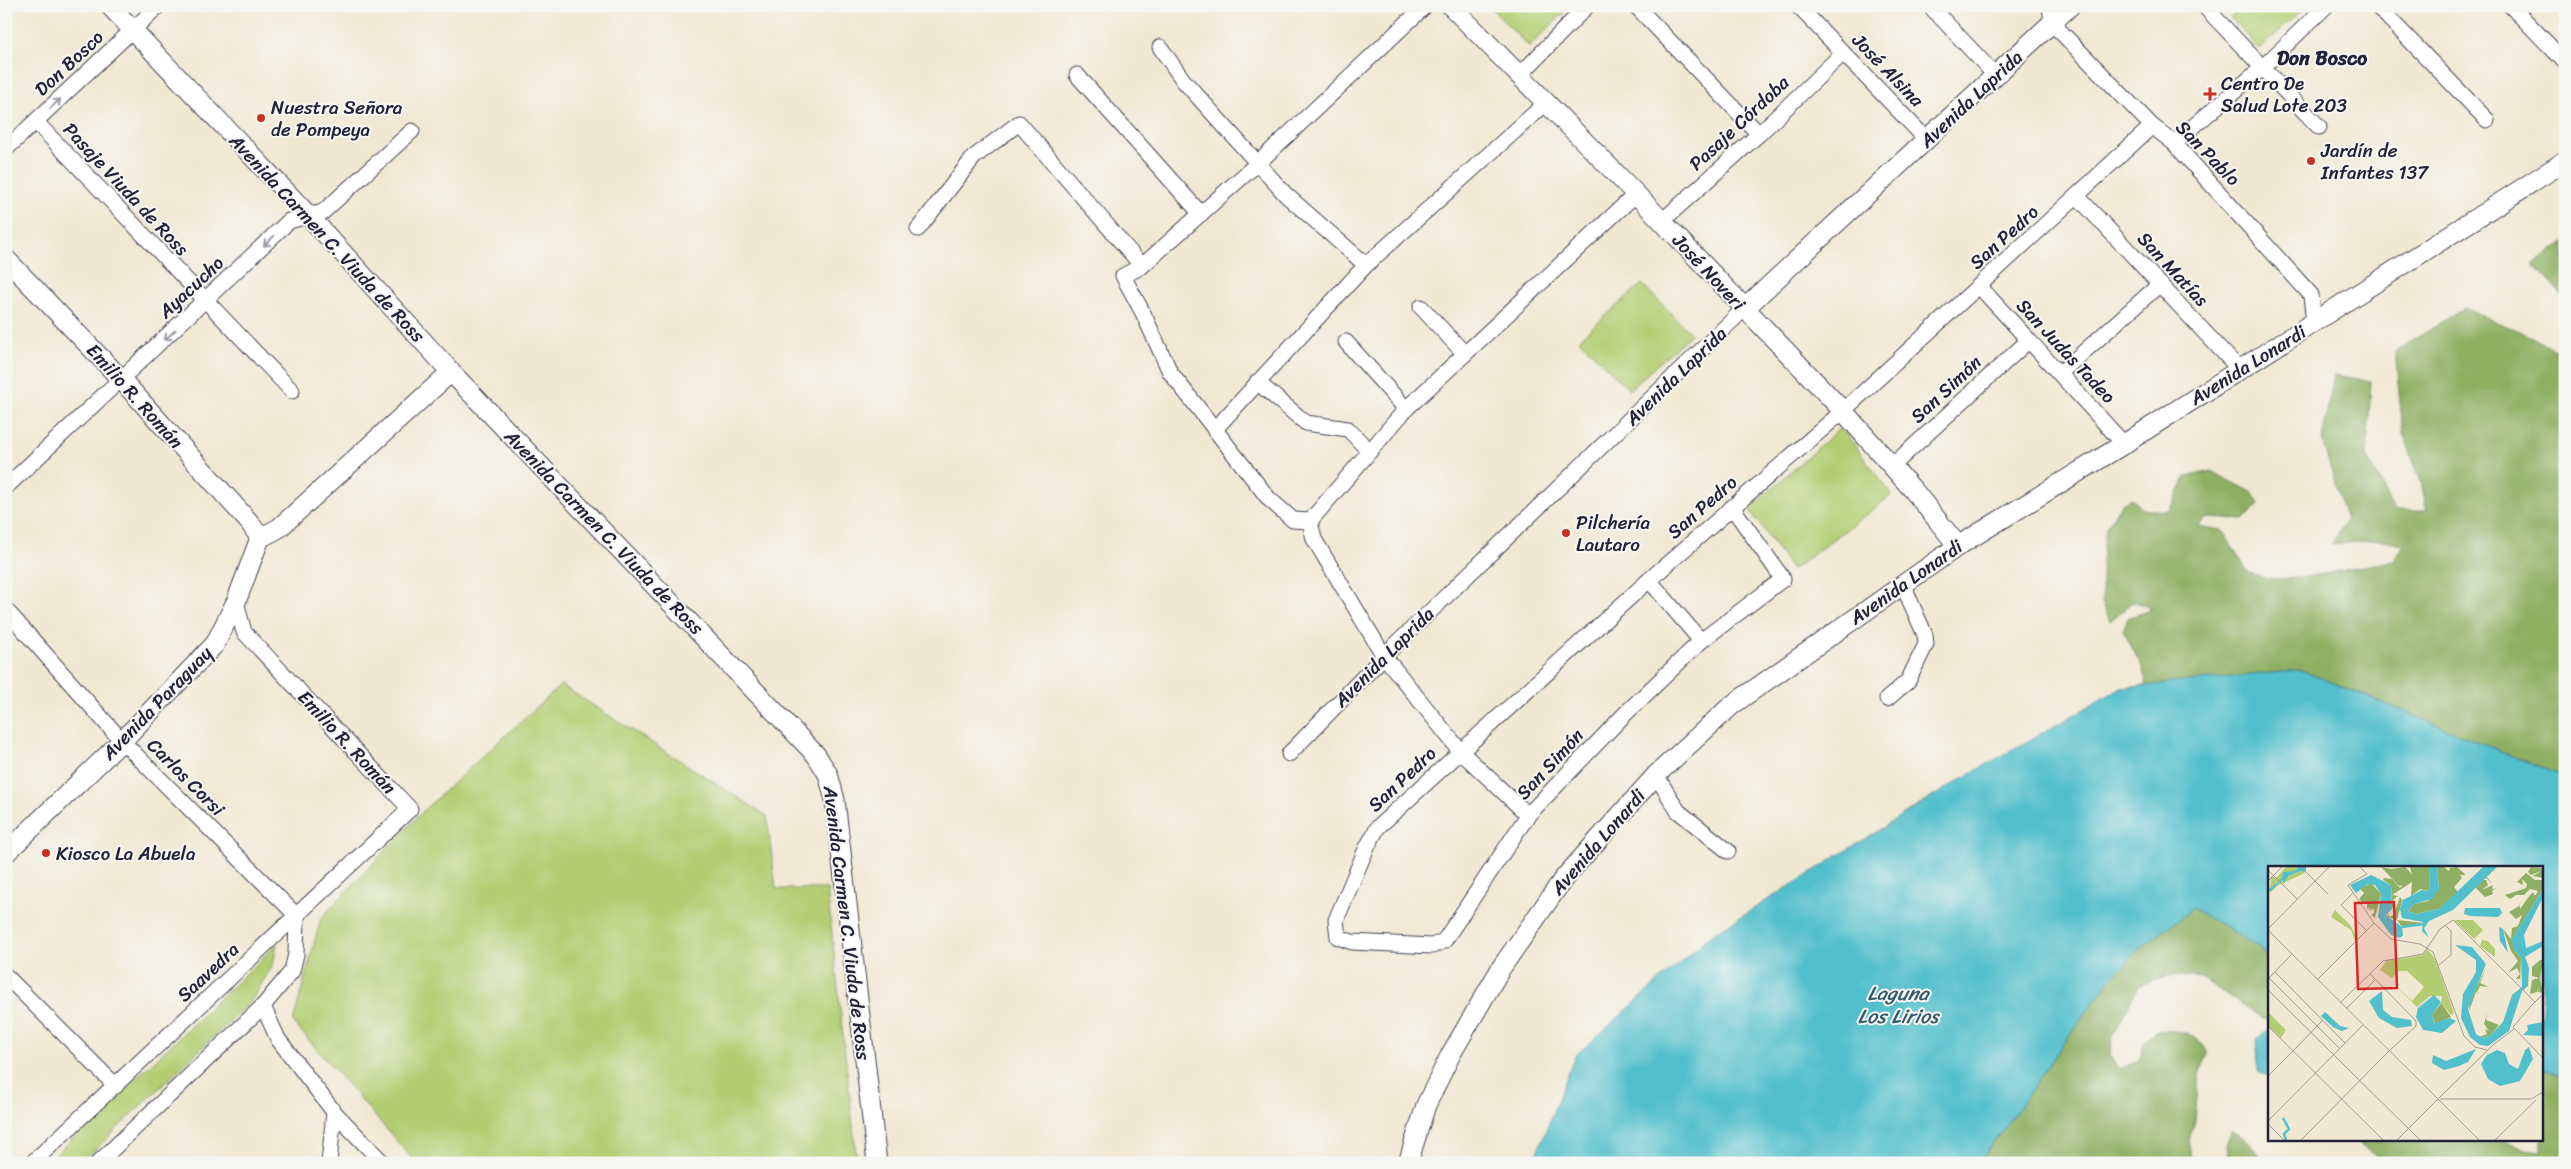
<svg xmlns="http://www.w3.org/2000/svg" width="2571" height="1169" viewBox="0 0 2571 1169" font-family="Sriracha,sans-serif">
	<rect width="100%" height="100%" fill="#f6f6f2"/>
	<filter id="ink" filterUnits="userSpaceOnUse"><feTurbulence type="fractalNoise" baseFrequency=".02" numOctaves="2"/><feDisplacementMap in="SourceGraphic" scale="10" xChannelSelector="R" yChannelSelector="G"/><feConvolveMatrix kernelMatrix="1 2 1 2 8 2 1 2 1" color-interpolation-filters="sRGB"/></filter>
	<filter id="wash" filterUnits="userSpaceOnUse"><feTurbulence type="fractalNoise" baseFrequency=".0096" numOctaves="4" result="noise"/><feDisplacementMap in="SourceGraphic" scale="20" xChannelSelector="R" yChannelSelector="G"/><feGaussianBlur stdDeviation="1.12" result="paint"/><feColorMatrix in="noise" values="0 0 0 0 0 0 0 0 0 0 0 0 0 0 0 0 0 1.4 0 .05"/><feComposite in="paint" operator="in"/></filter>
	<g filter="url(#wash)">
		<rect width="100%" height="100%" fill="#f0e8d2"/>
		<!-- green -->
		<g fill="#b4cd72" stroke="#6b7856">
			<path d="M 1489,6 L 1571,6 L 1529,47 Z"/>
			<path d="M 2242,6 L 2307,6 L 2259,49 L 2230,17 Z"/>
			<path d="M 1642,284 L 1691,334 L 1629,390 L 1579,339 Z"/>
			<path d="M 1841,427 L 1892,495 L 1792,570 L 1749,509 Z"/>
			<path d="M 561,685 L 767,816 L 776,889 L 827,889 L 857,1163 L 416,1163 L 293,1022 L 321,918 L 425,809 Z"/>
			<path d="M 277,944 L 273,965 L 251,1001 L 81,1163 L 47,1163 Z"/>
		</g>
		<!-- forest -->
		<g fill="#8fb064" stroke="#586950">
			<path d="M 2565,242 L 2565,298 L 2533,264 Z"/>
			<path d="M 2464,308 L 2533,337 L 2565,356 L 2565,777 L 2301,670 L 2147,686 L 2141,665 L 2123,630 L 2128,618 L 2152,609 L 2134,601 L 2110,621 L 2102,602 L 2102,560 L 2106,528 L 2122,503 L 2132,498 L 2142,509 L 2169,511 L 2186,477 L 2211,471 L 2252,492 L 2259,504 L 2244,520 L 2208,518 L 2198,526 L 2222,530 L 2248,572 C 2256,575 2266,578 2274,579 C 2311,580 2356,566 2394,561 L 2403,544 L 2384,540 L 2332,544 L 2346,520 L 2322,440 L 2334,375 L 2371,381 L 2367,456 L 2395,511 L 2427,511 L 2421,482 L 2403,433 L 2395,352 Z"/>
			<path d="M 2193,908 L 2257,947 L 2270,958 L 2270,1023 L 2201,978 L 2173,975 L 2139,985 L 2113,1036 L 2110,1055 L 2119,1069 L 2139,1061 L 2145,1041 L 2155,1031 C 2177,1030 2198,1030 2208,1054 L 2199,1074 L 2195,1121 L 2189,1140 L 2191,1159 L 2194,1163 L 1989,1163 L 1981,1160 L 2110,979 L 2140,949 Z"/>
			<path d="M 2542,1069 L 2565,1076 L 2565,1163 L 2438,1163 C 2402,1155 2381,1169 2357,1140 L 2505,1140 L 2525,1150 L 2541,1152 Z"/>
			<path d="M 2232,1131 L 2250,1143 L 2261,1160 L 2259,1163 L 2229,1163 L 2226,1145 Z"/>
		</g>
		<!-- water -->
		<g fill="#52bfcc" stroke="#3a7084">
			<path d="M 2301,670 L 2565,777 L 2565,1076 L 2542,1069 L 2542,868 L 2270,868 L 2270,958 L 2257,947 L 2193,908 L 2140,949 L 2110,979 L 1979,1163 L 1533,1163 L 1575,1056 L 1710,936 L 1956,782 L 2121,688 Z"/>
			<path d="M 2270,1030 L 2270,1077 L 2259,1073 L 2256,1039 Z"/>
		</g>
	</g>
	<g filter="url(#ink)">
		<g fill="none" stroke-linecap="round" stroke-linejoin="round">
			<defs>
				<g id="minor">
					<path d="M 1425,6 L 1259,162 L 1142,266 L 1123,276 L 1143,313 L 1170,372 L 1269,499 L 1293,520 L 1310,521 L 1314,539 L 1384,656 L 1461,752 L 1528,815"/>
					<path d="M 1636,6 L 1759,134"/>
					<path d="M 1798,6 L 1927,140"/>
					<path d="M 1930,6 L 1996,76"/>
					<path d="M 2050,6 L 2052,23 L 2152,126 L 2174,143 L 2311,295 L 2314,323"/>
					<path d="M 2204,6 L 2319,127"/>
					<path d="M 2377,6 L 2487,120"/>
					<path d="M 2511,6 L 2565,62"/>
					<path d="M 1160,47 L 1183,80 L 1286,195 L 1366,265"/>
					<path d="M 1077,75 L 1201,214"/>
					<path d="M 1520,75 L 1587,6"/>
					<path d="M 36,122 L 292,391"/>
					<path d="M 2174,143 L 2262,68 L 2326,6"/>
					<path d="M 6,149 L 158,6"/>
					<path d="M 2078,197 L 2239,369"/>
					<path d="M 1661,222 L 1759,134 L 1843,53"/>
					<path d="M 918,229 L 974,157 L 1019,123 L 1142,266"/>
					<path d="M 1979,286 L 2124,444"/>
					<path d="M 1421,307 L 1465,354"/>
					<path d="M 1346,342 L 1406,409"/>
					<path d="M 2060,373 L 2160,284"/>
					<path d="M 1257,382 L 1306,423 L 1348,429 L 1369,451"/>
					<path d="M 1216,428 L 1366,265 L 1546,103"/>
					<path d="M 1891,467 L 2028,341"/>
					<path d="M 6,487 L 289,221 L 323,212 L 412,131"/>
					<path d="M 1732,507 L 1783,579 L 1701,641 L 1624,715 L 1528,815 L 1444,941 L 1432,946 L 1352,942 L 1338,937 L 1336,920 L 1367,847 L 1378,827 L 1649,580 L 1843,411 L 2152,126"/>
					<path d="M 1310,521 L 1406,409 L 1636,194"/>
					<path d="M 1649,580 L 1701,641"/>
					<path d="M 6,610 L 122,741 L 297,916"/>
					<path d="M 1887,699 L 1908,681 L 1926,644 L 1925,635 L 1907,594 L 1905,582"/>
					<path d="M 1289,754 L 1384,656 L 1744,309"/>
					<path d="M 1656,775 L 1678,811 L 1728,851"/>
					<path d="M 6,976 L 116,1086"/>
					<path d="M 263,1006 L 278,1039 L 334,1112 L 383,1163"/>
					<path d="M 32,1163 L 410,809 L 244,632 L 236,602"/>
					<path d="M 98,1163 L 263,1006 L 292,971 L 296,954 L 297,916"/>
					<path d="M 329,1163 L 334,1112"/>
				</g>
				<g id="tertiary">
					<path d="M 110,6 L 309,216 L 451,372 L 816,755 L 828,774 L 835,800 L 877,1163"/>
					<path d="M 1451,6 L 1636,194 L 1843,411 L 1914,491 L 1958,546"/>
					<path d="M 6,259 L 121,379 L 250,523 L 260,538"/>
					<path d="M 1744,309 L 2070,6"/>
					<path d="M 6,853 L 122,741 L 215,644 L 236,602 L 260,538 L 279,528 L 451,372"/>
					<path d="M 1408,1163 L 1426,1105 L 1451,1054 L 1501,968 L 1564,878 L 1656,775 L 1732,705 L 1958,546 L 2124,444 L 2565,161"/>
				</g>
			</defs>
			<!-- minor casing -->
			<use href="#minor" stroke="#414052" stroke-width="17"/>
			<!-- tertiary casing -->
			<use href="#tertiary" stroke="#414052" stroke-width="21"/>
			<!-- minor -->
			<use href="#minor" stroke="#fff" stroke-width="15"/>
			<!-- tertiary -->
			<use href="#tertiary" stroke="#fff" stroke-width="19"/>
		</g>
		<!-- one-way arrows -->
		<defs><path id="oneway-shaft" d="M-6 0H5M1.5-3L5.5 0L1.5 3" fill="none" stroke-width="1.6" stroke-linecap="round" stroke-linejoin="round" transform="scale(1.25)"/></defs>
		<g stroke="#9c9ca7">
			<use href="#oneway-shaft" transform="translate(55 104) rotate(-43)"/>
			<use href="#oneway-shaft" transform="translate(269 241) rotate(136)"/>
			<use href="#oneway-shaft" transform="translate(170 335) rotate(138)"/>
		</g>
	</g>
	<!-- markers -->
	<g fill="#c8321e" stroke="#f6f6f2" stroke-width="2">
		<path d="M2207.5 86.5h5v5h5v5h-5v5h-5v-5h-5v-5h5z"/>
		<circle cx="261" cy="118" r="5"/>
		<circle cx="2311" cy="161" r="5"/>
		<circle cx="1566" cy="533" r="5"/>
		<circle cx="46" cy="853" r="5"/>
	</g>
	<g text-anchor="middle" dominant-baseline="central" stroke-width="4" stroke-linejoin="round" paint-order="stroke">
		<!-- street labels -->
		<g font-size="19" fill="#22223b" stroke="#f6f6f2">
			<text transform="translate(69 63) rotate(-43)">Don Bosco</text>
			<text transform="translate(1888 70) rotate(46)">José Alsina</text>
			<text transform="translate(1971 99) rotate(-43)">Avenida Laprida</text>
			<text transform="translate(1739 123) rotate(-43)">Pasaje Córdoba</text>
			<text transform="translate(2208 153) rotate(46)">San Pablo</text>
			<text transform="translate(126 189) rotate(47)">Pasaje Viuda de Ross</text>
			<text transform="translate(2004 237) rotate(-42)">San Pedro</text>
			<text transform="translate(327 238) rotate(47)">Avenida Carmen C. Viuda de Ross</text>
			<text transform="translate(2173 269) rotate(47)">San Matías</text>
			<text transform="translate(1709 272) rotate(47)">José Noveri</text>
			<text transform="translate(191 287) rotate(-43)">Ayacucho</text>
			<text transform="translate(2066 351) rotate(47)">San Judas Tadeo</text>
			<text transform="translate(2248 365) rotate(-32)">Avenida Lonardi</text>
			<text transform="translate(1676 376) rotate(-44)">Avenida Laprida</text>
			<text transform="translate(1946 389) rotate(-43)">San Simón</text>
			<text transform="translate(135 396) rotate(48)">Emilio R. Román</text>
			<text transform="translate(1702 507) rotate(-41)">San Pedro</text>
			<text transform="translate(604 532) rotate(46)">Avenida Carmen C. Viuda de Ross</text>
			<text transform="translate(1906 582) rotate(-35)">Avenida Lonardi</text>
			<text transform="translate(1384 657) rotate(-45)">Avenida Laprida</text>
			<text transform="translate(157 703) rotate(-46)">Avenida Paraguay</text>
			<text transform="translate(347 742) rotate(47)">Emilio R. Román</text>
			<text transform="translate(1550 764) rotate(-47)">San Simón</text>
			<text transform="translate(186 777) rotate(45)">Carlos Corsi</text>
			<text transform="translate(1402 779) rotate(-43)">San Pedro</text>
			<text transform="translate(1598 842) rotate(-49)">Avenida Lonardi</text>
			<text transform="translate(847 923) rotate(83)">Avenida Carmen C. Viuda de Ross</text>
			<text transform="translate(208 972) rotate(-43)">Saavedra</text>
		</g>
		<!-- poi labels -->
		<g font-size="19" fill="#22223b" stroke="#f6f6f2" text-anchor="start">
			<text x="2221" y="83">Centro De<tspan x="2221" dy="22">Salud Lote 203</tspan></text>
			<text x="271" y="107">Nuestra Señora<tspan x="271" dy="22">de Pompeya</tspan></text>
			<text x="2321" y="150">Jardín de<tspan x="2321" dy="22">Infantes 137</tspan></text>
			<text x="1576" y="522">Pilchería<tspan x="1576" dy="22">Lautaro</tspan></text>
			<text x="56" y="853">Kiosco La Abuela</text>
		</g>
		<!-- neighbourhood labels -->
		<g font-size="20" font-weight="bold" fill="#22223b" stroke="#f6f6f2">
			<text x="2322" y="58">Don Bosco</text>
		</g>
		<!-- water labels -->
		<g font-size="20" font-style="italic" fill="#33596e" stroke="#f6f6f2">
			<text x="1898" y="993">Laguna<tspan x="1898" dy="23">Los Lirios</tspan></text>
		</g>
	</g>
	<!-- overview -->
	<g transform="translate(2268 866)">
		<rect width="275" height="275" fill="#f0e8d2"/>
		<path d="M 18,1 L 33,1 L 37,7 L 9,20 L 2,27 L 3,10 L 8,12 ZM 67,44 L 82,59 L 89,72 L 87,75 L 83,64 L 63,51 ZM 186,54 L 205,54 L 215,64 L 206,73 ZM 214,74 L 220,75 L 227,83 L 227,91 L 212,80 ZM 159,83 L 167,93 L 186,147 L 183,149 L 173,137 L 174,130 L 162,130 L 149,141 L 121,113 L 144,135 L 156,121 L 139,105 L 131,105 L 124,112 L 112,104 L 118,95 L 155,89 ZM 0,146 L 18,164 L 13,172 L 0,160 Z" fill="#b4cd72"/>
		<path d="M 113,1 L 123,3 L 137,1 L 144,8 L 142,1 L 162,1 L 161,25 L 152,23 L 143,30 L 144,16 L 124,29 L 130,30 L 124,35 L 127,35 L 124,43 L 123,19 L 115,14 L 116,12 L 124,13 L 132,22 L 135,19 L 131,20 ZM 169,1 L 176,1 L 181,5 L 182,2 L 189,1 L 198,9 L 192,9 L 194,12 L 186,21 L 190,26 L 171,43 L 148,48 L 140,45 L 146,38 L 160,35 L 171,23 ZM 230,1 L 218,10 L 224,17 L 218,12 L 214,14 L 218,14 L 220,19 L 214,24 L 225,19 L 224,23 L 228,22 L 224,25 L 225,28 L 217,31 L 208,22 L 209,17 L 215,11 ZM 263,1 L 275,2 L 275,12 L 265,10 L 273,5 L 263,9 L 260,6 ZM 258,7 L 267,14 L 275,14 L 275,23 L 246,70 L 247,85 L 253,92 L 252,117 L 252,113 L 248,113 L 252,108 L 249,102 L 240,107 L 250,95 L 243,85 L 235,63 L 243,73 L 244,62 L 250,60 L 254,49 L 248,53 L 241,46 L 251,40 L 251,36 L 252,43 L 262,29 L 265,26 L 267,30 L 270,25 L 262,23 L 256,29 L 248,29 L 242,33 L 237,29 L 258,22 L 259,18 L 254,13 L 255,19 L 249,16 ZM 103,17 L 113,28 L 107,52 L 103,49 L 106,47 L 106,43 L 99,45 L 104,42 L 99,43 L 99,35 L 96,38 L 91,33 L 96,27 L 92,23 ZM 132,31 L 134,34 L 139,32 L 134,35 L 129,54 L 156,57 L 134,61 L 129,54 L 120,51 L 119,46 L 122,51 L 126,48 ZM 272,94 L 275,94 L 272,113 L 275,127 L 270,126 L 271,121 L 269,126 L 262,128 L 264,114 L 271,112 L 264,110 L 264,101 ZM 218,102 L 212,117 L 221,121 L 212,120 L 209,126 L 214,128 L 208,126 L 201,145 L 202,135 ZM 173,137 L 183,151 L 167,158 L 164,149 ZM 219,147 L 218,154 L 231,159 L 223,169 L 215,172 L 211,171 L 219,168 L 217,163 L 221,165 L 216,158 Z" fill="#8fb064"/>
		<path d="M 29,1 L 38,1 L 38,6 L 32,5 L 20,10 L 16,17 L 14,14 L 3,25 L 0,24 L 6,19 L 4,14 L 7,19 L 14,12 L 15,6 L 26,5 L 30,3 ZM 162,1 L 169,1 L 171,23 L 164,33 L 146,38 L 140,45 L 148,48 L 171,43 L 215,1 L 229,1 L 185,44 L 161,55 L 156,62 L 161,72 L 154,65 L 155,56 L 134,52 L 132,43 L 135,34 L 154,24 L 161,25 ZM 103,9 L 123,19 L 124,43 L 118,49 L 134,61 L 135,69 L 132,72 L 123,69 L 110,51 L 113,28 L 107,19 L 100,18 L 88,27 L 82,19 ZM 275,23 L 275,31 L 256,69 L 258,82 L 275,75 L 275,80 L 257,91 L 261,102 L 260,120 L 254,125 L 241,165 L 220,180 L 212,179 L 202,171 L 193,152 L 195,128 L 208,106 L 208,94 L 187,79 L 204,81 L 218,98 L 200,143 L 208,168 L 215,172 L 223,169 L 235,156 L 244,129 L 254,121 L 253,92 L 245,82 L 244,73 ZM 197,42 L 232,42 L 234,47 L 230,51 L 202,50 L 196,48 ZM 231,61 L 235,63 L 240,87 L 232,75 ZM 114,125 L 115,144 L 124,151 L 143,154 L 144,160 L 129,162 L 111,152 L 101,135 ZM 166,129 L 173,136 L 164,149 L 166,157 L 182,152 L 188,155 L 174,167 L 155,164 L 148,151 L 150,142 ZM 57,146 L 72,160 L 81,162 L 74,165 L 65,161 L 53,150 ZM 275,156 L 275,170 L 255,169 L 260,164 L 259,159 ZM 261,181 L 265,193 L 252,215 L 232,220 L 220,213 L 213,198 L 219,189 L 229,184 L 237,187 L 241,198 L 250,203 L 257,184 ZM 208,183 L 200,196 L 191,200 L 176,204 L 164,197 L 165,189 L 178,195 Z" fill="#52bfcc"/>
		<path fill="none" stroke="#52bfcc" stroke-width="2.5" d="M 134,61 L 156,58M 15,252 L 21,263 L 16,268 L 18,274"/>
		<path fill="none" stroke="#9e9996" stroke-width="1" d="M 33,1 L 60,28M 92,1 L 99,8 L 80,19 L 106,57 L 123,73 L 152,78 L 165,86 L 196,170 L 207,181 L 219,184M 0,4 L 29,33M 0,15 L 14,1M 85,27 L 73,39 L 98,64M 0,63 L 61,1M 0,64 L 170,233M 171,99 L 183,89 L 183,65 L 178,60M 7,106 L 77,177M 102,108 L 148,155 L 148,160 L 121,185M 1,112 L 72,183M 0,113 L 24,88M 50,113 L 106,57M 0,124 L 152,274M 275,132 L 273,130 L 263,140 L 245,161 L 275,192M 72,137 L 115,95 L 155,88 L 172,63 L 185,54 L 267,136M 78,143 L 107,114M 0,160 L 115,274M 25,185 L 55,154M 0,210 L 25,185M 171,232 L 226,178 L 246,163M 170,233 L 211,274M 172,233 L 263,233 L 275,226M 0,255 L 95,159M 0,258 L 16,274M 33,274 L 121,185M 129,274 L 170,233M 227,274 L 268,234"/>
		<path fill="#d62828" fill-opacity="0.15" stroke="#d62828" stroke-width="2.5" d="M 126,36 L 129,122 L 90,123 L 87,37 Z"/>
		<rect width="275" height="275" fill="none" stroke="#22223b" stroke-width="2.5"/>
	</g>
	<!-- margin -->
	<rect width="2571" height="1169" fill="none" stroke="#f6f6f2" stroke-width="25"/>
</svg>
